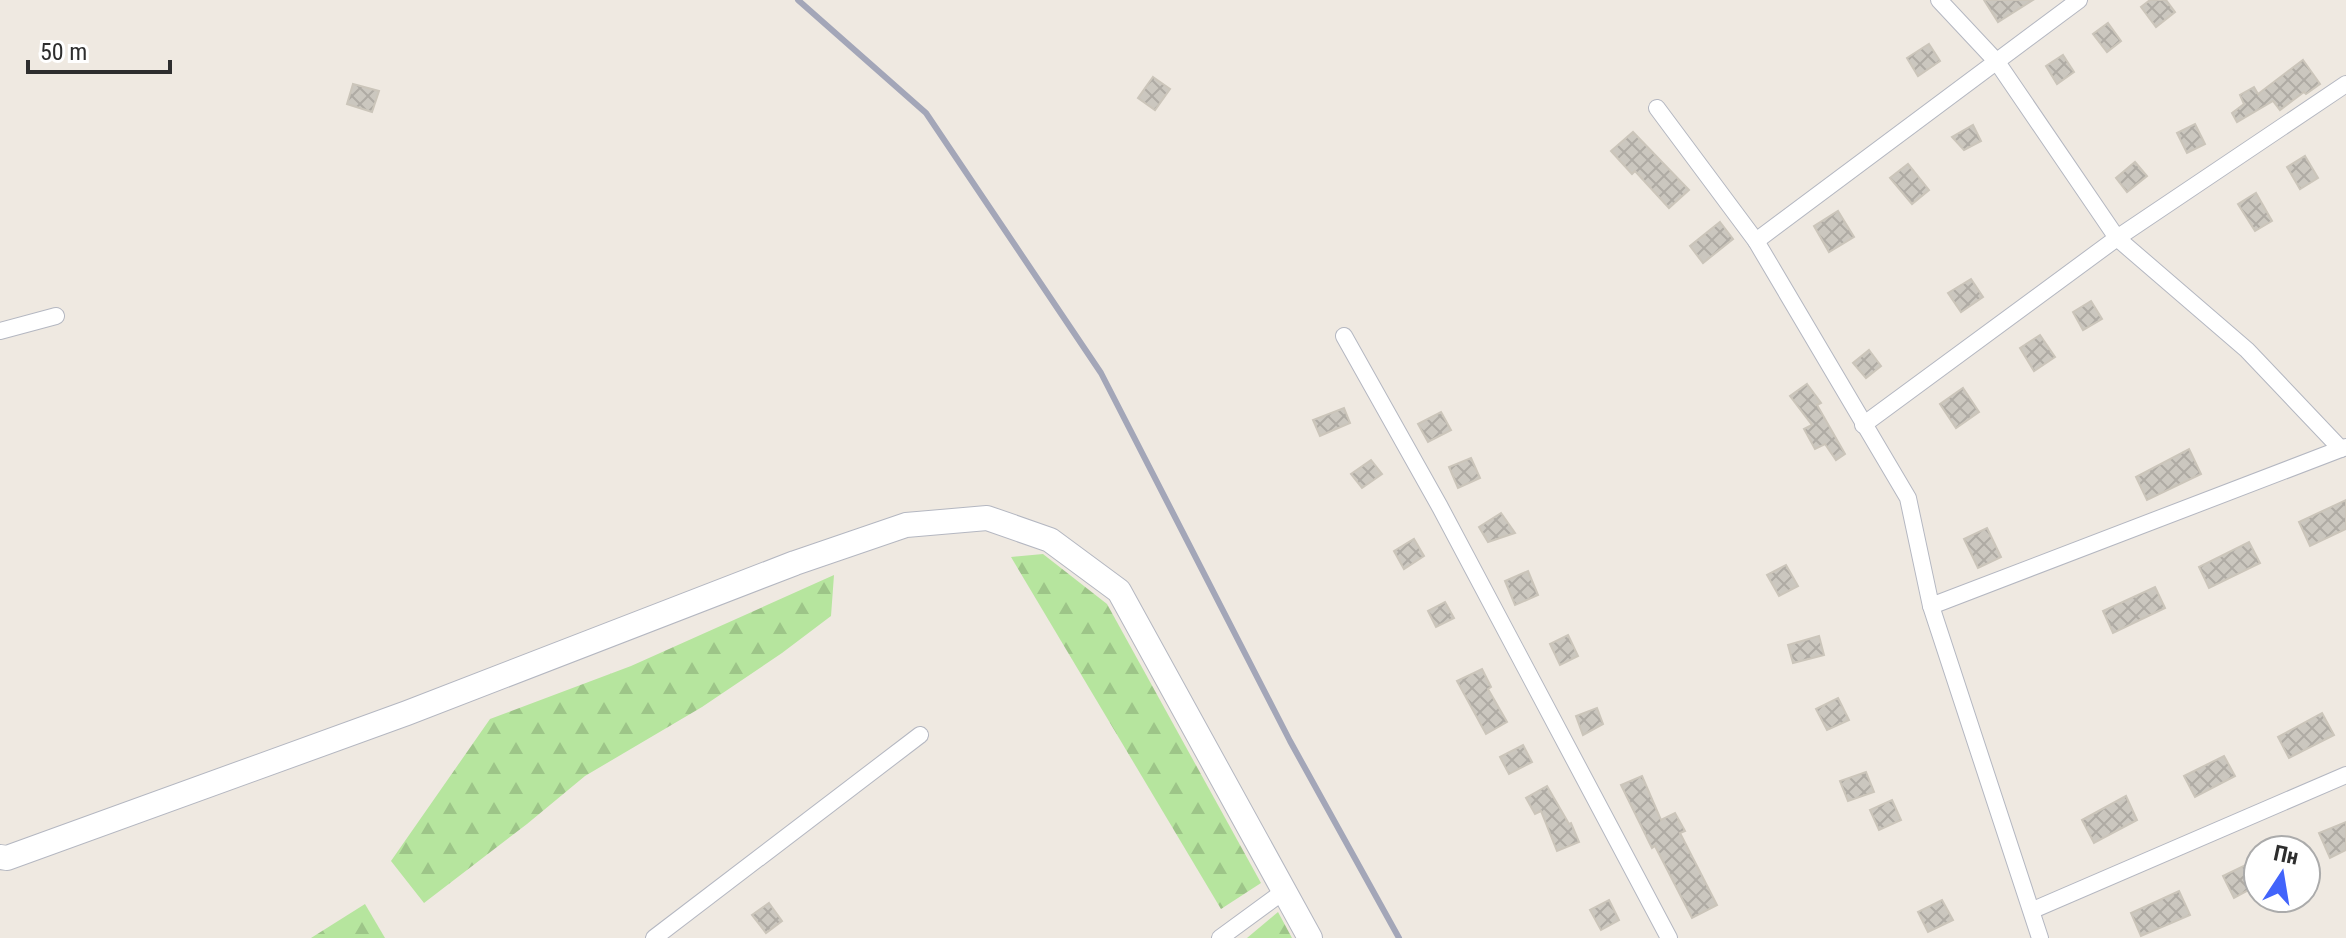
<svg xmlns="http://www.w3.org/2000/svg" width="2346" height="938" viewBox="0 0 2346 938" font-family="'Roboto Condensed',sans-serif">
	<defs>
		<pattern id="forest-firs" width="22" height="20" patternUnits="userSpaceOnUse" patternTransform="scale(2)"><rect width="22" height="20" fill="#b6e59e"/><path d="M5 1l3.5 6h-7zM16 11l3.5 6h-7z" fill="#9dc588"/></pattern>
		<pattern id="building-cross-hatch" width="8" height="8" patternUnits="userSpaceOnUse" patternTransform="scale(2)"><rect width="8" height="8" fill="#cbc7bf"/><path d="M0 0l8 8M0 8l8-8" fill="none" stroke="#afaba4"/></pattern>
	</defs>
	<rect width="100%" height="100%" fill="#efe9e1"/>
	<!-- forest -->
	<g fill="url(#forest-firs)">
		<path d="M 1043,554 L 1107,604 L 1261,883 L 1221,909 L 1011,557 Z"/>
		<path d="M 834,575 L 831,616 L 782,653 L 702,707 L 585,776 L 527,824 L 424,903 L 391,861 L 490,719 L 631,666 Z"/>
		<path d="M 365,904 L 385,938 L 311,938 Z"/>
		<path d="M 1278,912 L 1292,938 L 1247,938 Z"/>
	</g>
	<!-- building -->
	<g fill="url(#building-cross-hatch)" stroke="#cbc5ba" stroke-width="2">
		<path d="M 1984,0 L 2033,0 L 1998,22 Z"/>
		<path d="M 2150,0 L 2166,0 L 2175,12 L 2156,27 L 2141,7 Z"/>
		<path d="M 2108,23 L 2121,41 L 2107,52 L 2093,34 Z"/>
		<path d="M 1929,44 L 1940,61 L 1918,76 L 1907,58 Z"/>
		<path d="M 2063,55 L 2074,72 L 2057,84 L 2046,66 Z"/>
		<path d="M 2303,60 L 2320,84 L 2306,94 L 2304,92 L 2280,110 L 2273,101 L 2237,122 L 2232,113 L 2244,104 L 2240,95 L 2254,87 L 2258,94 Z"/>
		<path d="M 1153,77 L 1170,89 L 1155,110 L 1138,98 Z"/>
		<path d="M 353,84 L 379,91 L 372,112 L 347,104 Z"/>
		<path d="M 2195,124 L 2205,144 L 2187,153 L 2177,133 Z"/>
		<path d="M 1973,125 L 1981,141 L 1964,150 L 1952,137 Z"/>
		<path d="M 1633,132 L 1689,190 L 1669,208 L 1635,171 L 1632,174 L 1611,151 Z"/>
		<path d="M 2305,156 L 2318,178 L 2300,189 L 2287,167 Z"/>
		<path d="M 2135,162 L 2147,176 L 2127,192 L 2116,178 Z"/>
		<path d="M 1908,164 L 1929,190 L 1912,204 L 1890,178 Z"/>
		<path d="M 2256,193 L 2272,221 L 2255,231 L 2238,204 Z"/>
		<path d="M 1838,211 L 1854,237 L 1829,252 L 1814,226 Z"/>
		<path d="M 1720,222 L 1733,239 L 1703,263 L 1690,246 Z"/>
		<path d="M 1971,279 L 1983,297 L 1961,312 L 1948,293 Z"/>
		<path d="M 2091,301 L 2102,319 L 2083,330 L 2073,312 Z"/>
		<path d="M 2040,335 L 2055,357 L 2034,371 L 2020,348 Z"/>
		<path d="M 1869,350 L 1881,366 L 1866,378 L 1853,363 Z"/>
		<path d="M 1807,384 L 1821,403 L 1817,405 L 1845,454 L 1836,460 L 1825,444 L 1815,449 L 1804,429 L 1812,425 L 1790,396 Z"/>
		<path d="M 1963,388 L 1979,412 L 1956,428 L 1940,404 Z"/>
		<path d="M 1344,408 L 1350,423 L 1320,436 L 1313,420 Z"/>
		<path d="M 1441,412 L 1451,430 L 1428,442 L 1418,424 Z"/>
		<path d="M 2189,449 L 2201,474 L 2147,500 L 2136,477 Z"/>
		<path d="M 1471,458 L 1480,478 L 1458,488 L 1449,467 Z"/>
		<path d="M 1371,460 L 1382,474 L 1362,488 L 1351,474 Z"/>
		<path d="M 2346,500 L 2346,529 L 2310,546 L 2299,522 Z"/>
		<path d="M 1501,513 L 1515,533 L 1488,542 L 1479,527 Z"/>
		<path d="M 1987,528 L 2001,557 L 1978,568 L 1964,539 Z"/>
		<path d="M 1414,539 L 1424,556 L 1404,569 L 1394,551 Z"/>
		<path d="M 2249,542 L 2260,563 L 2209,588 L 2199,567 Z"/>
		<path d="M 1786,565 L 1798,586 L 1779,596 L 1767,575 Z"/>
		<path d="M 1528,571 L 1538,595 L 1515,605 L 1505,581 Z"/>
		<path d="M 2155,587 L 2165,608 L 2113,633 L 2103,611 Z"/>
		<path d="M 1445,602 L 1454,618 L 1436,627 L 1428,611 Z"/>
		<path d="M 1568,635 L 1578,656 L 1560,665 L 1550,644 Z"/>
		<path d="M 1819,636 L 1824,655 L 1793,663 L 1788,645 Z"/>
		<path d="M 1482,669 L 1491,687 L 1488,689 L 1507,722 L 1486,734 L 1457,681 Z"/>
		<path d="M 1838,698 L 1849,720 L 1827,730 L 1816,709 Z"/>
		<path d="M 1597,708 L 1603,724 L 1583,735 L 1576,716 Z"/>
		<path d="M 2322,713 L 2334,735 L 2289,758 L 2278,737 Z"/>
		<path d="M 1523,745 L 1532,762 L 1509,774 L 1500,757 Z"/>
		<path d="M 2224,756 L 2235,776 L 2195,797 L 2184,776 Z"/>
		<path d="M 1866,772 L 1874,792 L 1848,801 L 1840,781 Z"/>
		<path d="M 1642,776 L 1661,820 L 1675,813 L 1685,831 L 1680,833 L 1717,905 L 1692,918 L 1655,846 L 1652,848 L 1621,785 Z"/>
		<path d="M 1547,786 L 1569,824 L 1571,823 L 1579,842 L 1557,851 L 1541,811 L 1535,814 L 1526,798 Z"/>
		<path d="M 2126,796 L 2137,820 L 2094,843 L 2082,820 Z"/>
		<path d="M 1892,800 L 1901,820 L 1879,830 L 1870,810 Z"/>
		<path d="M 2346,822 L 2346,850 L 2330,858 L 2319,833 Z"/>
		<path d="M 2258,859 L 2258,885 L 2234,898 L 2223,876 Z"/>
		<path d="M 2179,891 L 2190,915 L 2141,936 L 2131,913 Z"/>
		<path d="M 1609,900 L 1619,920 L 1601,930 L 1590,910 Z"/>
		<path d="M 1942,900 L 1953,920 L 1928,932 L 1918,912 Z"/>
		<path d="M 769,903 L 782,921 L 766,933 L 752,915 Z"/>
	</g>
	<g fill="none" stroke-linecap="round" stroke-linejoin="round">
		<defs>
			<g id="street">
				<path d="M 1939,0 L 1997,62 L 2117,238 L 2247,350 L 2341,449"/>
				<path d="M 1657,108 L 1756,241 L 1908,498 L 1931,606 L 2040,938"/>
				<path d="M 1756,241 L 2079,0"/>
				<path d="M 0,331 L 56,316"/>
				<path d="M 1344,336 L 1440,507 L 1669,938"/>
				<path d="M 1863,425 L 2117,238 L 2346,84"/>
				<path d="M 1931,606 L 2346,447"/>
				<path d="M 2033,910 L 2346,775"/>
				<path d="M 654,938 L 920,735"/>
				<path d="M 1220,938 L 1284,891"/>
			</g>
			<path id="secondary" d="M 0,857 L 7,858 L 407,713 L 795,563 L 906,525 L 987,518 L 1050,540 L 1119,591 L 1310,938"/>
		</defs>
		<!-- street casing -->
		<use href="#street" stroke="#b4b7c1" stroke-width="18"/>
		<!-- secondary casing -->
		<use href="#secondary" stroke="#b4b7c1" stroke-width="26"/>
		<!-- street -->
		<use href="#street" stroke="#fff" stroke-width="16"/>
		<!-- secondary -->
		<use href="#secondary" stroke="#fff" stroke-width="24"/>
		<!-- rail -->
		<path stroke="#a3a6b8" stroke-width="6" d="M 798,0 L 926,113 L 1101,373 L 1290,741 L 1399,938"/>
	</g>
	<!-- north arrow -->
	<g transform="translate(2282 874) rotate(12)"><circle r="38" fill="#ffffff" stroke="#ababab" stroke-width="2"/>
	<path d="M0-6L14 30L0 20L-14 30Z" fill="#4264fb"/>
	<text y="-12" font-size="22" font-weight="bold" text-anchor="middle" fill="#2e2e2e">Пн</text>
	</g>
	<!-- scale -->
	<path d="M28 60v12h142v-12" fill="none" stroke="#2e2e2e" stroke-width="4"/>
	<text x="40" y="60" font-size="24" fill="#2e2e2e" stroke="#ffffff" stroke-width="6" paint-order="stroke">50 m</text>
</svg>
